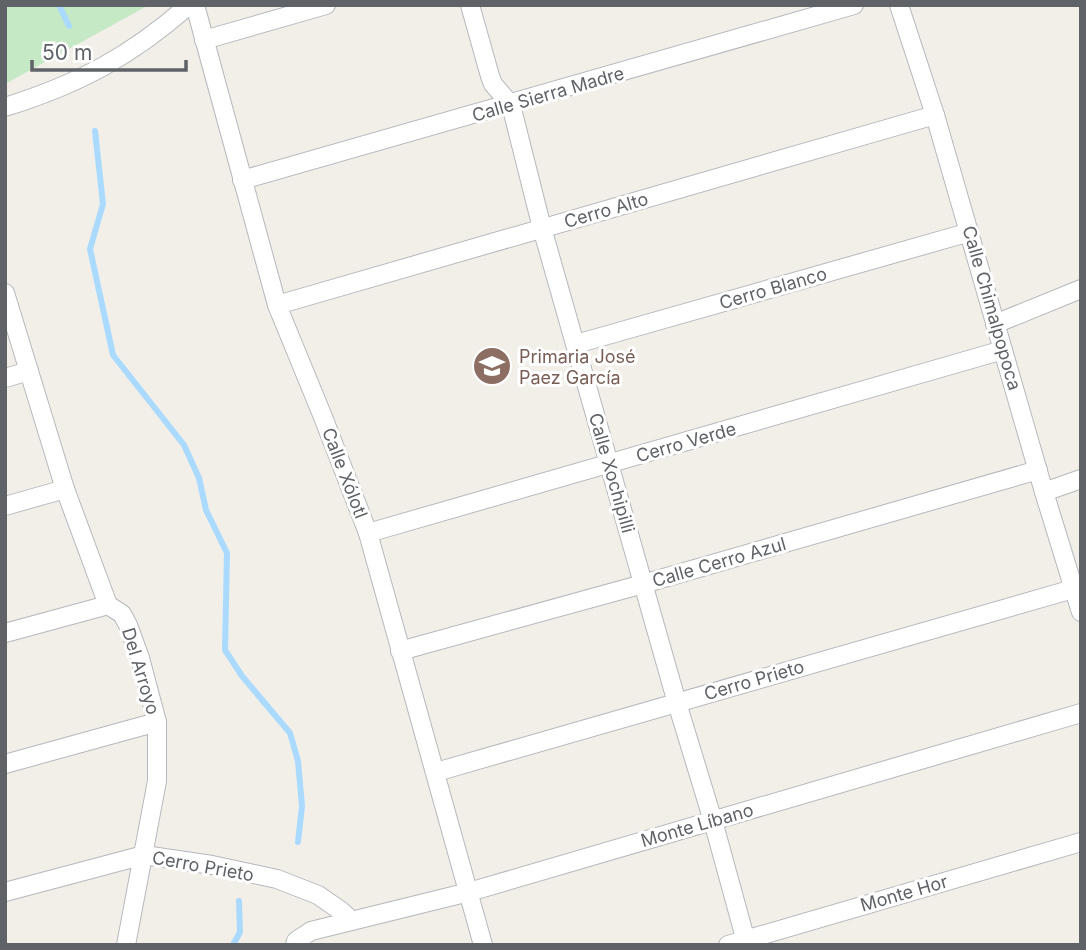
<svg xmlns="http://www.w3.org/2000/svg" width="1086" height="950" viewBox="0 0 1086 950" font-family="Inter,sans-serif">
	<rect width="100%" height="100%" fill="#f1efe8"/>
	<!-- green -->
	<path fill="#c5e8c5" d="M 5,5 L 149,5 L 5,84 Z"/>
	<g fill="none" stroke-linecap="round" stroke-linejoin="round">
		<!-- stream -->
		<g stroke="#aadaff" stroke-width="6">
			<path d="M 59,5 L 69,26"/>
			<path d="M 95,131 L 103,204 L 90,249 L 113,355 L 184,445 L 199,478 L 206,510 L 227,553 L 225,650 L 242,676 L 290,733 L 298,761 L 302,806 L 298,842"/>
			<path d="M 233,945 L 240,932 L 239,901"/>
		</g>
		<defs>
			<g id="street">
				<path d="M 195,5 L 277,305 L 323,417 L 368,533 L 483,945"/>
				<path d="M 470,5 L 490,76 L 493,84 L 511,105 L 542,228 L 677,703 L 713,821 L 747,945"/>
				<path d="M 899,5 L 935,115 L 1044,492 L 1081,612"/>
				<path d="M 204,40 L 326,5"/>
				<path d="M 5,107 C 79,84 131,56 189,5"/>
				<path d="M 242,180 L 854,5"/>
				<path d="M 5,293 L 65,489 L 108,605 L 122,614 L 128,625 L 140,658 L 157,722 L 157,781 L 126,945"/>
				<path d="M 277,305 L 935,115"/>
				<path d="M 995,324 L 1081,289"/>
				<path d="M 576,344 L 970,232"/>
				<path d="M 5,378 L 29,371"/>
				<path d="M 1044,492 L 1081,479"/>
				<path d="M 5,506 L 65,489"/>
				<path d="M 368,533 L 1003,350"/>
				<path d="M 5,633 L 108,605"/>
				<path d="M 400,651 L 643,584 L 1038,470"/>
				<path d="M 5,764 L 157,722"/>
				<path d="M 436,772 L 1073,589"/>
				<path d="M 5,892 L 144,855 L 212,865 L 277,879 L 318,895 L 341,911 L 352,921"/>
				<path d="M 295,945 L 296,941 L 311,931 L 469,892 L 1081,713"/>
				<path d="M 728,945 L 1081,842"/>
			</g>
		</defs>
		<!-- street casing -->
		<use href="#street" stroke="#b5b8bc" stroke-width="20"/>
		<!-- street -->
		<use href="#street" stroke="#fff" stroke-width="18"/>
	</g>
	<!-- icons -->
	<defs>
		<symbol id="school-disc" viewBox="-11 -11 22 22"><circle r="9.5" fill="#8d6e63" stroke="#fff"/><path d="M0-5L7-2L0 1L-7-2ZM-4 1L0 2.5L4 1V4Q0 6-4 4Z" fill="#fff"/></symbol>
	</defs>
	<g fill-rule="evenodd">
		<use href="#school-disc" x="470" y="344" width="44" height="44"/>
	</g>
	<g text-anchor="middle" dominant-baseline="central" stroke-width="6" stroke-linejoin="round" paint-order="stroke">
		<!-- street labels -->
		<g font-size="18" fill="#5f6368" stroke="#fff">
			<text transform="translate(548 94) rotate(-16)">Calle Sierra Madre</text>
			<text transform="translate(606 210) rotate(-16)">Cerro Alto</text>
			<text transform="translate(773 288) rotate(-16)">Cerro Blanco</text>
			<text transform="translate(992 308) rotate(74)">Calle Chimalpopoca</text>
			<text transform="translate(686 442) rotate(-16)">Cerro Verde</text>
			<text transform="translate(345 473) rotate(69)">Calle Xólotl</text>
			<text transform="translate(612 473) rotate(74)">Calle Xochipilli</text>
			<text transform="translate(719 562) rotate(-16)">Calle Cerro Azul</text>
			<text transform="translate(141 671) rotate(73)">Del Arroyo</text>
			<text transform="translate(754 680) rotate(-16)">Cerro Prieto</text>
			<text transform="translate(697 825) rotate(-16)">Monte Líbano</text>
			<text transform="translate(203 866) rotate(10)">Cerro Prieto</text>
			<text transform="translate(904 893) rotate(-16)">Monte Hor</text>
		</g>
		<!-- education labels -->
		<g font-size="18" fill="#785e54" stroke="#fff" text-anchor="start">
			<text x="519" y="356">Primaria José<tspan x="519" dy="21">Paez García</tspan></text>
		</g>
	</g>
	<!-- border -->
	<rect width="1086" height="950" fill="none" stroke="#5f6368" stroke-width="14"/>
	<!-- scale -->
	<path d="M32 60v10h154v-10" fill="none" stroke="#5f6368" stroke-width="3.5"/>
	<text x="42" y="60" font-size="21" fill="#5f6368" stroke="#ffffff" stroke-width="5" paint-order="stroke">50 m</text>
</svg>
